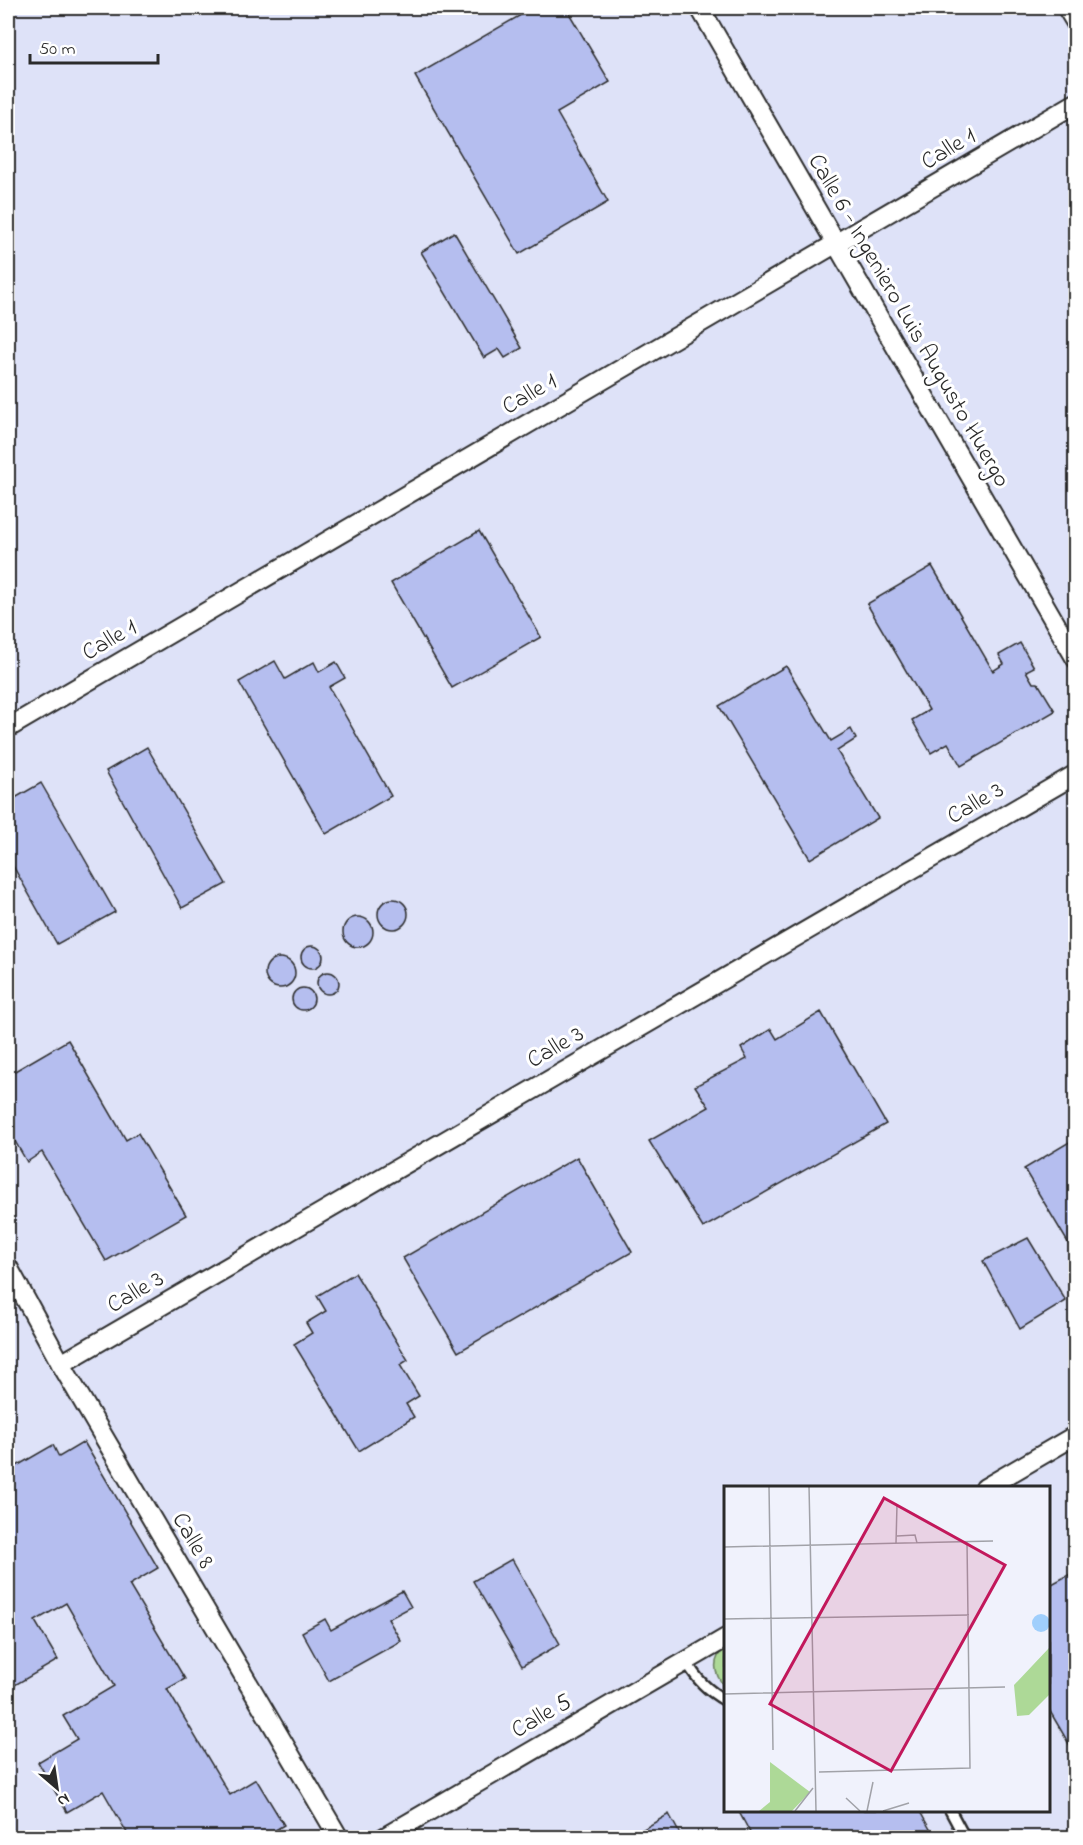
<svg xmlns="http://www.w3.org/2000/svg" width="1083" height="1845" viewBox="0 0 1083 1845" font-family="'Indie Flower',sans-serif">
	<rect width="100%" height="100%" fill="#f0f2fc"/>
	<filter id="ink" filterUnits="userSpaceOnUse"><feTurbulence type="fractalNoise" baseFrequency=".0167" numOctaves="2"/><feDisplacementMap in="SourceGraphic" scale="12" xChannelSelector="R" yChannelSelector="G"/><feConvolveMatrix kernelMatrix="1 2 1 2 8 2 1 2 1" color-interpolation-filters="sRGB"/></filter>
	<g filter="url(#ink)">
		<!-- built -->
		<path fill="#dee2f8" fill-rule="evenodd" d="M 8,8 L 1075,8 L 1075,1837 L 8,1837 ZM 726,1488 L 1048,1488 L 1048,1810 L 726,1810 Z"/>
		<!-- green -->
		<path fill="#add997" stroke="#6c8261" stroke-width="1.5" d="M 726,1646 L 726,1688 C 713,1674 711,1660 726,1646 Z"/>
		<!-- building -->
		<g fill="#b5beef" stroke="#2b2b2b" stroke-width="1.5">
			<path d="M 533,8 L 566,8 L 610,82 L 557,113 L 608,202 L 519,254 L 415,76 Z"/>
			<path d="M 454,232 L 522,348 L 505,358 L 499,349 L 484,358 L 421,252 Z"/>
			<path d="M 479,531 L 541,637 L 452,688 L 391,583 Z"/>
			<path d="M 932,566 L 993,671 L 1004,664 L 999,655 L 1020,643 L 1034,667 L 1026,671 L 1033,683 L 1038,683 L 1055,711 L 961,766 L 948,743 L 931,753 L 912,720 L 929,710 L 867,604 Z"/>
			<path d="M 275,661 L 285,679 L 314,662 L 319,672 L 336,662 L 345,678 L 329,687 L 391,796 L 326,834 L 239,682 Z"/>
			<path d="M 786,666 L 831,741 L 851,729 L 856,739 L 837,751 L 878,818 L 810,859 L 719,706 Z"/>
			<path d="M 147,747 L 226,884 L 182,908 L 106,771 Z"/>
			<path d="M 41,783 L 115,912 L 57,944 L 8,857 L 8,802 Z"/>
			<circle cx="393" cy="914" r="15"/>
			<circle cx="358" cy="932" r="15"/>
			<circle cx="312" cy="957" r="11"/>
			<circle cx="280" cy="973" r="15"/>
			<circle cx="328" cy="983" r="11"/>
			<circle cx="303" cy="999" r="11"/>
			<path d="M 821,1012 L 886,1124 L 703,1228 L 649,1141 L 709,1107 L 695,1086 L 747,1059 L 741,1048 L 771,1029 L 777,1039 Z"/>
			<path d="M 68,1040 L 126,1140 L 138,1133 L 186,1215 L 106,1261 L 42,1152 L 27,1162 L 8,1129 L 8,1075 Z"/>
			<path d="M 1076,1138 L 1076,1256 L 1024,1169 Z"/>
			<path d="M 577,1157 L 632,1252 L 458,1352 L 403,1258 Z"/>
			<path d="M 1028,1238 L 1066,1301 L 1020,1329 L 983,1261 Z"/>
			<path d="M 355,1273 L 408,1360 L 400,1365 L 419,1396 L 406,1404 L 414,1417 L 359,1451 L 294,1344 L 312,1333 L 306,1323 L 326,1311 L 317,1296 Z"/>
			<path d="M 84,1442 L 158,1568 L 129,1585 L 185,1679 L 167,1689 L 230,1795 L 256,1779 L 284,1825 L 262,1838 L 130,1838 L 103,1791 L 67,1812 L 38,1762 L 77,1739 L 63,1716 L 114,1686 L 66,1603 L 35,1621 L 58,1660 L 8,1689 L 8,1471 L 53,1445 L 59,1457 Z"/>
			<path d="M 512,1559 L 560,1644 L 522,1666 L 473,1581 Z"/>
			<path d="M 1076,1571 L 1076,1756 L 1048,1708 L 1048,1582 L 1050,1585 Z"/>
			<path d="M 402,1591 L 411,1607 L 388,1619 L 401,1641 L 329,1681 L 302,1632 L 325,1619 L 331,1630 Z"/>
			<path d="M 738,1810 L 919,1810 L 935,1838 L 753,1838 Z"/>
			<path d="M 669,1814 L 682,1838 L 628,1838 Z"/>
		</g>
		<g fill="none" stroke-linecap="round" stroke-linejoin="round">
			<defs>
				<g id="lane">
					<path d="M 8,8 L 9,8"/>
					<path d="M 686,1661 C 697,1680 707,1690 726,1701"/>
					<path d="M 950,1810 L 965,1838"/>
				</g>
				<g id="street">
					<path d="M 700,8 L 1076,659"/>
					<path d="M 1067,8 L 1076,23"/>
					<path d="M 8,728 L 1076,103"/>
					<path d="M 8,1267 L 61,1364 L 339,1838"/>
					<path d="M 61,1364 L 1076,774"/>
					<path d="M 985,1488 L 1076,1435"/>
					<path d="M 383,1838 L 726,1638"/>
				</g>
			</defs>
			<!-- lane casing -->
			<use href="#lane" stroke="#2b2b2b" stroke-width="14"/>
			<!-- street casing -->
			<use href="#street" stroke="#2b2b2b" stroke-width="22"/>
			<!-- lane -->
			<use href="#lane" stroke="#fff" stroke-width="9"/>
			<!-- street -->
			<use href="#street" stroke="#fff" stroke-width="18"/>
		</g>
	</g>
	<g text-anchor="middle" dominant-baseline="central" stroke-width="6" stroke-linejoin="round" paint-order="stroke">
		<!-- street labels -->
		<g font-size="24" fill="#2b2b2b" stroke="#fff">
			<text transform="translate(949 150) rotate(-31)">Calle 1</text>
			<text transform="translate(908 321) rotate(60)">Calle 6 - Ingeniero Luis Augusto Huergo</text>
			<text transform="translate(530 395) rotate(-30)">Calle 1</text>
			<text transform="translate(110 641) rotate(-30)">Calle 1</text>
			<text transform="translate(976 804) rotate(-30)">Calle 3</text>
			<text transform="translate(556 1048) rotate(-30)">Calle 3</text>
			<text transform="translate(136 1293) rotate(-30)">Calle 3</text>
			<text transform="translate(192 1541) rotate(60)">Calle 8</text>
			<text transform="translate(542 1717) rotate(-30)">Calle 5</text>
		</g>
	</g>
	<!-- overview -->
	<g transform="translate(724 1486)">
		<rect width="326" height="326" fill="#f0f2fc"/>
		<path d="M 325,162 L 325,209 L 305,229 L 293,230 L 290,199 ZM 46,276 L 86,306 L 68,325 L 35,325 L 46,316 Z" fill="#add997"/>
		<path d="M308 137a9 9 0 1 1 18 0a9 9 0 1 1-18 0Z" fill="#a0cffc"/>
		<path fill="none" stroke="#a1a2a8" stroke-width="1.5" d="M 45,0 L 49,264M 85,0 L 92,325M 173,50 L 191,49 L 193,57M 172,57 L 173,19M 0,61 L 269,55M 0,133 L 245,129M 0,208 L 281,201M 95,286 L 246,282 L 243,56M 122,312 L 136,325M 71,325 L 89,302M 143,325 L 149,296M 159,325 L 185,317"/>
		<path fill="#c2185b" fill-opacity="0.15" stroke="#c2185b" stroke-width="3" d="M 160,12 L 281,79 L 167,285 L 46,218 Z"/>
		<rect width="326" height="326" fill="none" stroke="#2b2b2b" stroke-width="3"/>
	</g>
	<!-- margin -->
	<rect width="1083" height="1845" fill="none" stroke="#fff" stroke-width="30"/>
	<rect x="15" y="15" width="1053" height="1815" fill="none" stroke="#2b2b2b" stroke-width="2" filter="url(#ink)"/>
	<!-- north arrow -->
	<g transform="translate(57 1788) rotate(151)" stroke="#ffffff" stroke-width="4.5" paint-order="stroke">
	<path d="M0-4.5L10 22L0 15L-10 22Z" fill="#2b2b2b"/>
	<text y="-9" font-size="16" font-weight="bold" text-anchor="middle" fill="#2b2b2b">N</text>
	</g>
	<!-- scale -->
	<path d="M30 54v9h128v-9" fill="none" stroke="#2b2b2b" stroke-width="3"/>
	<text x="39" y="54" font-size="18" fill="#2b2b2b" stroke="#ffffff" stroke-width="4.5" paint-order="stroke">50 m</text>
</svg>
